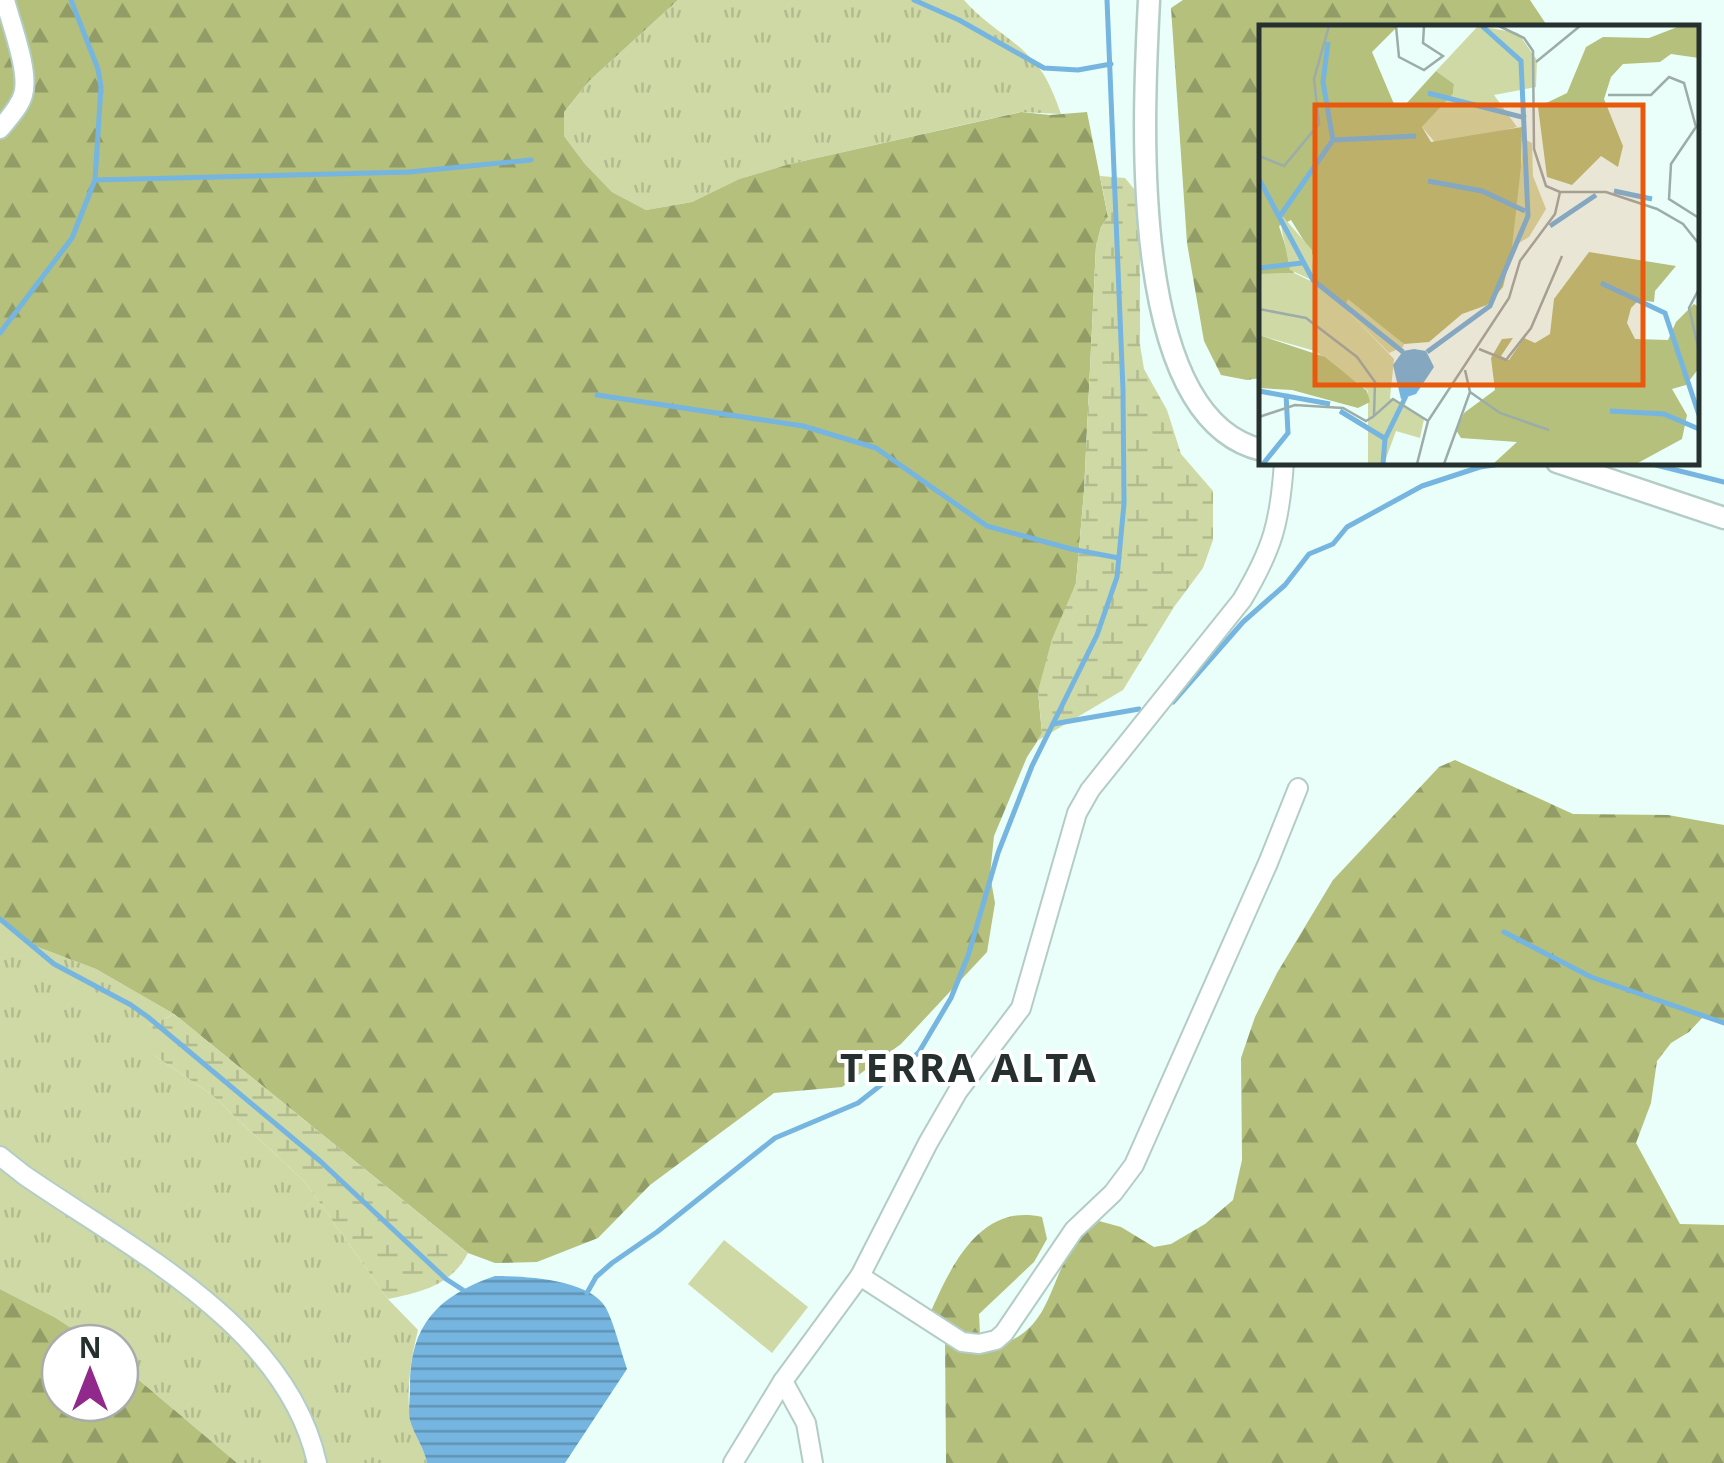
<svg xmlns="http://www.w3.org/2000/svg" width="1724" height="1463" viewBox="0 0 1724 1463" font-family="'Noto Sans',sans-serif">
	<defs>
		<pattern id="grass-tufts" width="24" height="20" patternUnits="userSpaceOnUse" patternTransform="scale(2.5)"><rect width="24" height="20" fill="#cfd9a5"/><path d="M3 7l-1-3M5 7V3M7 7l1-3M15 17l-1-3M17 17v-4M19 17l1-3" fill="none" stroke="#b2bb8e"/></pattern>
		<pattern id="forest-firs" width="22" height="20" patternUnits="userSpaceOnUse" patternTransform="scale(2.5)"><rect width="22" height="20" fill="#b4c07c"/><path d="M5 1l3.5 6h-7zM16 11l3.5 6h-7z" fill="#929c66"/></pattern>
		<pattern id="wetland-marsh" width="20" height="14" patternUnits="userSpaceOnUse" patternTransform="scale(2.5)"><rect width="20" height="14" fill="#cfd9a5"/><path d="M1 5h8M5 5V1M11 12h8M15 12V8" fill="none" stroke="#b2bb8e"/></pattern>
		<pattern id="water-rules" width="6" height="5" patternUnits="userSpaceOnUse" patternTransform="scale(2.5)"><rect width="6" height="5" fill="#75b5e0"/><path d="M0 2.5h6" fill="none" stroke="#6094b6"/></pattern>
	</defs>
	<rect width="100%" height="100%" fill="#eafff9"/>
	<!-- grass -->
	<g fill="url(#grass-tufts)">
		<path d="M 678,0 L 964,0 C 986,26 1017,40 1036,64 C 1048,78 1055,97 1061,114 L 1020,112 L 790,164 L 739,179 L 692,202 L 646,210 L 612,192 L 585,164 L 564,136 L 564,112 L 589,81 Z"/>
		<path d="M 0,920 L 35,946 L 96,969 L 174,1014 L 149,1026 L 154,1055 L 212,1095 L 305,1182 L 388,1299 L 418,1330 C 411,1358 406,1389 410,1418 C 413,1433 424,1447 427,1463 L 237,1463 L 120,1364 L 120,1343 L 94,1343 L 56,1318 L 0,1289 Z"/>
	</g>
	<!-- forest -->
	<g fill="url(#forest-firs)">
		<path d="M 0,0 L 678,0 L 589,81 L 564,112 L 564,136 L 585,164 L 612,192 L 646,210 L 692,202 L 739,179 L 790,164 L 1021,112 L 1050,115 L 1087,112 L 1108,217 L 1101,227 L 1096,246 L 1084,491 L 1076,583 L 1038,691 L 1042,734 L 1027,757 L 994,836 L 990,875 L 995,903 L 987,952 L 901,1044 L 842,1087 L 774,1093 L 650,1185 L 598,1238 L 537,1262 L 495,1263 L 468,1253 L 174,1014 L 96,969 L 35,946 L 0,920 Z"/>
		<path d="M 1183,0 L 1530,0 L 1548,27 L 1262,28 L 1261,378 L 1247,380 L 1221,375 L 1204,341 L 1187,243 L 1171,8 Z"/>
		<path d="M 1455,760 L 1573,814 L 1668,815 L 1724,825 L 1724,1023 L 1719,1019 L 1702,1018 L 1689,1032 L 1671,1043 L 1657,1061 L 1651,1103 L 1636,1143 L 1680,1224 L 1724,1225 L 1724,1463 L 946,1463 L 945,1338 L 926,1323 C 947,1274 977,1202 1042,1217 L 1047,1239 L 1034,1262 L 979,1314 L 980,1335 L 992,1347 C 1052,1333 1046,1285 1075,1244 C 1081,1236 1092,1228 1099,1221 L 1121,1227 L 1154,1247 L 1171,1244 L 1205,1224 L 1233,1200 L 1242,1160 L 1241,1058 L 1255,1017 L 1277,973 L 1333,880 L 1439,767 Z"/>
		<path d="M 0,1289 L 56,1318 L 94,1343 L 60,1343 L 60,1403 L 120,1403 L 120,1364 L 237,1463 L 0,1463 Z"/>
	</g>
	<!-- wetland -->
	<g fill="url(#wetland-marsh)">
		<path d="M 1100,176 L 1125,178 L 1140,196 L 1140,345 L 1144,369 L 1167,410 L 1181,454 L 1213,491 L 1213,540 L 1203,568 L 1174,607 L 1123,690 L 1037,741 L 1042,733 L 1038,691 L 1052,639 L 1076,583 L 1084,491 L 1096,246 L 1101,227 L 1108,217 Z"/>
		<path d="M 174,1014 L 468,1253 C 451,1286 421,1292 388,1299 L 305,1182 L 212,1095 L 154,1055 L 148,1040 L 149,1026 Z"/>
	</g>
	<!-- pitch -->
	<path fill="#cfd9a5" d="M 724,1240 L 808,1307 L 772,1353 L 688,1284 Z"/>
	<!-- water -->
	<path fill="url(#water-rules)" d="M 495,1276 C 525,1276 590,1279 606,1308 C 614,1323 621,1352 627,1369 L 565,1463 L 427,1463 C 424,1447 414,1435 410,1420 C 408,1411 410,1398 410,1389 C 409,1326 437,1296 495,1276 Z"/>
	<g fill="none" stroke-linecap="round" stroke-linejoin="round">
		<!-- stream -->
		<g stroke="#75b5e0" stroke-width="5">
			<path d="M 914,0 L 959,20 L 1044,68 L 1078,70 L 1111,64"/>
			<path d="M 95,180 L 409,172 L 531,160"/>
			<path d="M 0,333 L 72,238 L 95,180 L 101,87 L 98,69 L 71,0"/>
			<path d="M 597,395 L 803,426 L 876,448 L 987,526 L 1071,549 L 1119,558"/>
			<path d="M 1644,462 L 1724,482"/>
			<path d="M 1173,702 L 1243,622 L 1285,585 L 1309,554 L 1333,544 L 1347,527 L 1422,486 L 1480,467 L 1508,463"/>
			<path d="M 1053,724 L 1139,709"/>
			<path d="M 0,919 L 54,964 L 131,1005 L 148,1017 L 320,1161 L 446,1279 L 463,1290"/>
			<path d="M 1504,932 L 1591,977 L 1724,1023"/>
			<path d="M 587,1293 L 596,1277 L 612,1263 L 657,1232 L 775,1138 L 858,1103 L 895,1074 L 919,1052 L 951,998 L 968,956 L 998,853 L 1032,766 L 1097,635 L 1117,577 L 1124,504 L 1123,390 L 1107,0"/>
		</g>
		<defs>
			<g id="minor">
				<path d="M 0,129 C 8,119 19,108 23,95 C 30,72 11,24 5,0"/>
				<path d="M 0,1156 L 24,1175 C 131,1249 287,1326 317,1463"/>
				<path d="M 860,1276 L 962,1342 L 979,1344 L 996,1340 L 1004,1333 L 1074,1230 L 1113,1193 L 1134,1165 L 1268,863 L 1298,788"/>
				<path d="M 783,1381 L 806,1423 L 813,1463"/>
				<path d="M 733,1463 L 783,1381 L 860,1276 L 928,1143 L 958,1091 L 1021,1008 L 1077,813 L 1090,790 L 1242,600 C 1273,548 1280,522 1284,462"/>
			</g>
			<g id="tertiary">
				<path d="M 1149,0 C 1144,106 1124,418 1262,450"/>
				<path d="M 1557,462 L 1724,518"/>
			</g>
		</defs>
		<!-- minor casing -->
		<use href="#minor" stroke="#b3cdc6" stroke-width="22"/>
		<!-- tertiary casing -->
		<use href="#tertiary" stroke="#b3cdc6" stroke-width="25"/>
		<!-- minor -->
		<use href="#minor" stroke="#fff" stroke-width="18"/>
		<!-- tertiary -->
		<use href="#tertiary" stroke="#fff" stroke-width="20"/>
	</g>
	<g text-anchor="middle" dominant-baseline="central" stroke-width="8" stroke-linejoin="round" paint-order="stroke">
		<!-- district labels -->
		<g font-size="40" font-weight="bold" letter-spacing="2.5" fill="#26302e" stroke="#fff">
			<text x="969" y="1066">TERRA ALTA</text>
		</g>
	</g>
	<!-- overview -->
	<g transform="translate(1259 25)">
		<rect width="440" height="440" fill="#eafff9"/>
		<path d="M 219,1 L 259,8 L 278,35 L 277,62 L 235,70 L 258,102 L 179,121 L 163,102 L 194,69 L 195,59 L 177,46 ZM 35,248 L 89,274 L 85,282 L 135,334 L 131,373 L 165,394 L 161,413 L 137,406 L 125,439 L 109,439 L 109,366 L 56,326 L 0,310 L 0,249 Z" fill="#cfd9a5"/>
		<path d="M 0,1 L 139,1 L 113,27 L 135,79 L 146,80 L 177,46 L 195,59 L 194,69 L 163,102 L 172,117 L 263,102 L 261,192 L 244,262 L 228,280 L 203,289 L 170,317 L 145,319 L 55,256 L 55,232 L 32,195 L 20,201 L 35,248 L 0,249 ZM 421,1 L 440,1 L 440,33 L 412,29 L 401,37 L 364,39 L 352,52 L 345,74 L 364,121 L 359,142 L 342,131 L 313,160 L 288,152 L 279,82 L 308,68 L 327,22 L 344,12 L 390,13 ZM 330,227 L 417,241 L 396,266 L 395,277 L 380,275 L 372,283 L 368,298 L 376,314 L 409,315 L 417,297 L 435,279 L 440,282 L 440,343 L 427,360 L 413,364 L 428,390 L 423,414 L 377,439 L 234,439 L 258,417 L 202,413 L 197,405 L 205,388 L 236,365 L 232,333 L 243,314 L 254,313 L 242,331 L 250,335 L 265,313 L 276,318 L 291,309 L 295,274 ZM 0,310 L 66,332 L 108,366 L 111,377 L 99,383 L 33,365 L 0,363 Z" fill="#b4c07c"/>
		<path d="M 265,114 L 273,118 L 274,151 L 287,184 L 270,212 L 253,222 ZM 19,186 L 53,225 L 55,256 L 31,245 ZM 89,274 L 145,319 L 144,322 L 130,328 L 85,282 Z" fill="#cfd9a5"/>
		<path d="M 155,324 L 167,326 L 175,342 L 157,369 L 142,374 L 134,340 L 144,326 Z" fill="#75b5e0"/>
		<path fill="none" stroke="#75b5e0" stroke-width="5" d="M 169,68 L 267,93M 75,115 L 157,111M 0,154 L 54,255 L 144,327M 169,156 L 223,166 L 266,186M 355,166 L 393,174M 21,191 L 74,115 L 64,57 L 69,17M 291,201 L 337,170M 0,243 L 43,238M 342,258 L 406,288 L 440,390M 168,327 L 231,281 L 269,191 L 262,36 L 223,1M 0,366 L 71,379M 81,386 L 125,413M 351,386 L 405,389 L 440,404M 4,439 L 29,408 L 27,369M 124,439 L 126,414 L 147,371"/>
		<path fill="none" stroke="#9caca8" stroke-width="2.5" d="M 137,1 L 140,32 L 165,45 L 184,31 L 164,18 L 165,1M 240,1 L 265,13 L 274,26 L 275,124 L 287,161 L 301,167 L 347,167 L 398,184 L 424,199 L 440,219M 277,37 L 321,1M 349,70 L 392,70 L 410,52 L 425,58 L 437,102 L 412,139 L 410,174 L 440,193M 0,131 L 25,141 L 60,99 L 55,54 L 70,1M 440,264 L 430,283 L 440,326M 0,284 L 47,293 L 98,332 L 116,357 L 115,391 L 134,374 L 169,396M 220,324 L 247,335 L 272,303 L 303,231M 211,367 L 241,388 L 290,405M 0,392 L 36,380 L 84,383 L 107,396 L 115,391M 158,439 L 169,396 L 250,273 L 261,236 L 296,189 L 301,167M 185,439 L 211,367 L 206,345"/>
		<path fill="#e8590c" fill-opacity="0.15" stroke="#e8590c" stroke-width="5" d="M 56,80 L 384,80 L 384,360 L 56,360 Z"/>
		<rect width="440" height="440" fill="none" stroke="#26302e" stroke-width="5"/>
	</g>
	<!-- north arrow -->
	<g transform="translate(90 1373)"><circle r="48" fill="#ffffff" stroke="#a8acab" stroke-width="2.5"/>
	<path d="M0-8L18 38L0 25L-18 38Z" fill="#91288b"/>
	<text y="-15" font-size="28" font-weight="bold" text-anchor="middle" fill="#26302e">N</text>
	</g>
</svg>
